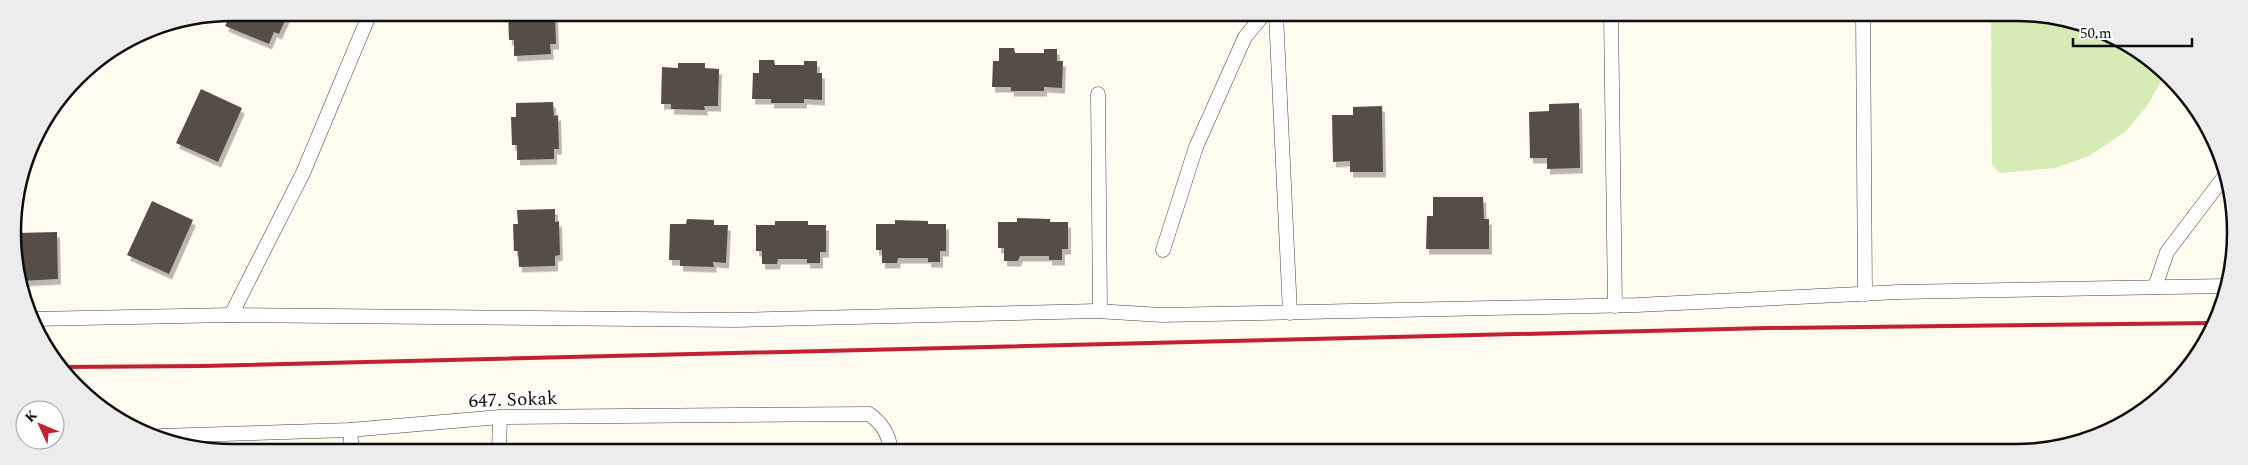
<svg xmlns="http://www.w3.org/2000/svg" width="2248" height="465" viewBox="0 0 2248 465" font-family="Spectral,serif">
	<defs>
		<filter id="shadow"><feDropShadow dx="3" dy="5.5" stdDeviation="0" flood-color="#0004"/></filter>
	</defs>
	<rect width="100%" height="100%" fill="#fffbef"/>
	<!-- green -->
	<path fill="#d6ebb6" d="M 1991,14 L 2044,14 L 2125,42 L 2164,76 L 2147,106 L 2125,132 L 2089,156 L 2055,168 L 2000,173 L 1992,165 Z"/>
	<!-- building -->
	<g fill="#574e4a" filter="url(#shadow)">
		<path d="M 232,12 L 279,13 L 287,16 L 279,34 L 274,32 L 269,44 L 225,26 Z"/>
		<path d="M 508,13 L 555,13 L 556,44 L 550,44 L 551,54 L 514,56 L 514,40 L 509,40 Z"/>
		<path d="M 999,48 L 1014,48 L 1015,53 L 1044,53 L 1044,49 L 1057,49 L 1057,61 L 1063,61 L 1062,88 L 1044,87 L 1044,91 L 1011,91 L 1011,87 L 992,87 L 993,61 L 999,61 Z"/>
		<path d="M 759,60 L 774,60 L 775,65 L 804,65 L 804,61 L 817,61 L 817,73 L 822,73 L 822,100 L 804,99 L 804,103 L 771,103 L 771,99 L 752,99 L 753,73 L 759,73 Z"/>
		<path d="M 678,63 L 705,63 L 705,68 L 719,69 L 718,106 L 704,106 L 705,110 L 671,109 L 671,104 L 661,104 L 662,67 L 678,68 Z"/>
		<path d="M 201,89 L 242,108 L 218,162 L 176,143 Z"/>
		<path d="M 553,102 L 554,116 L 558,115 L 559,149 L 554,149 L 554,159 L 517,160 L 517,145 L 512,145 L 511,117 L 516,117 L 516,103 Z"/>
		<path d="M 1579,103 L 1580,168 L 1547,169 L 1547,158 L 1530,158 L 1529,112 L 1549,111 L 1549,104 Z"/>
		<path d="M 1382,106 L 1383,172 L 1350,172 L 1350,161 L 1333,162 L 1332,115 L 1353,115 L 1353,107 Z"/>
		<path d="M 1433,197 L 1483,197 L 1484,219 L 1489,219 L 1489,249 L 1426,249 L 1427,216 L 1433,216 Z"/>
		<path d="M 152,201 L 193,220 L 169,274 L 127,255 Z"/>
		<path d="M 555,209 L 555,222 L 559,221 L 560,255 L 555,256 L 555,266 L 519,267 L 518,251 L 514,251 L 513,224 L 518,224 L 517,210 Z"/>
		<path d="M 1017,218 L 1050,219 L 1050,222 L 1068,222 L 1068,249 L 1062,249 L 1062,260 L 1049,260 L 1049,256 L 1020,256 L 1018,261 L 1004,261 L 1004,248 L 998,248 L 998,222 L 1017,222 Z"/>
		<path d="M 687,219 L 714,220 L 714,225 L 728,225 L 726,263 L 713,262 L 714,267 L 680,266 L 680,260 L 669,260 L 670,224 L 686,224 Z"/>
		<path d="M 895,220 L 928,221 L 928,224 L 946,224 L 946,251 L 940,251 L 940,262 L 928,262 L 928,258 L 898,258 L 897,263 L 882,263 L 882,250 L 876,250 L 876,224 L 895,224 Z"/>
		<path d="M 775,221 L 808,221 L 808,225 L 826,225 L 826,252 L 820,252 L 820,263 L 807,263 L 807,259 L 778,259 L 777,264 L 762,264 L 762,251 L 756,251 L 756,225 L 775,225 Z"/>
		<path d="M 57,232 L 58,279 L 21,281 L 15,233 Z"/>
	</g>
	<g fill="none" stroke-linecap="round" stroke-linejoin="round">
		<defs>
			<g id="street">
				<path d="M 1276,14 L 1290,313"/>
				<path d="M 1611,14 L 1615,306"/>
				<path d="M 1863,14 L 1865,294"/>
				<path d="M 1098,94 L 1100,311"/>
				<path d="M 1163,250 L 1196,147 L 1245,37 L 1264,14"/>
				<path d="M 2155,287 L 2167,252 L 2227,173"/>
				<path d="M 231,315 L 303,173 L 370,13"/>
				<path d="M 33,319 L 231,315 L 735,320 L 1096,311 L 1162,315 L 1637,305 L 1899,292 L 2226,286"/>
				<path d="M 350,430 L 352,451"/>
				<path d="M 160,436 L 350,430 L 500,417 L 869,414 C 882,423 889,434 891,451"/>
				<path d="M 499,451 L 500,417"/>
			</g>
		</defs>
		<!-- street casing -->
		<use href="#street" stroke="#414141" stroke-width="15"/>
		<!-- street -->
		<use href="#street" stroke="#fff" stroke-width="14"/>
		<!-- rail -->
		<path stroke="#c51f33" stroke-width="4" d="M 61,367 L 202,366 L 1768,328 L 2215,323"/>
	</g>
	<g text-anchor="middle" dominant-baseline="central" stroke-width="5" stroke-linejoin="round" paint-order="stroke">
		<!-- street labels -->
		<g font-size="19" fill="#0e0e0e" stroke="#fff">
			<text transform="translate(513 400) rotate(-2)">647. Sokak</text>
		</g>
	</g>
	<!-- crop -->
	<path d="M0 0H2248V465H0ZM232 21H2016A211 211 0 0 1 2227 232V233A211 211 0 0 1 2016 444H232A211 211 0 0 1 21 233V232A211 211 0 0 1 232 21Z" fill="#ececec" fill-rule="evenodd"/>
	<path fill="none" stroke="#0e0e0e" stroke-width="2.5" d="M232 21H2016A211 211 0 0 1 2227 232V233A211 211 0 0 1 2016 444H232A211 211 0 0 1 21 233V232A211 211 0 0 1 232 21Z"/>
	<!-- north arrow -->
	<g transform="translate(40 425) rotate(314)"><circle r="24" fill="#ffffff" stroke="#9f9f9f"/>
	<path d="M0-4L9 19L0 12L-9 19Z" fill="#c51f33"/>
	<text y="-8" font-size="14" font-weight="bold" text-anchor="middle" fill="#0e0e0e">K</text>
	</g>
	<!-- scale -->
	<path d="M2073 38v8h119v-8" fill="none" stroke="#0e0e0e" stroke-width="2.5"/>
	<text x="2080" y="38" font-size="15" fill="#0e0e0e" stroke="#ffffff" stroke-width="4" paint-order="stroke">50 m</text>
</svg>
